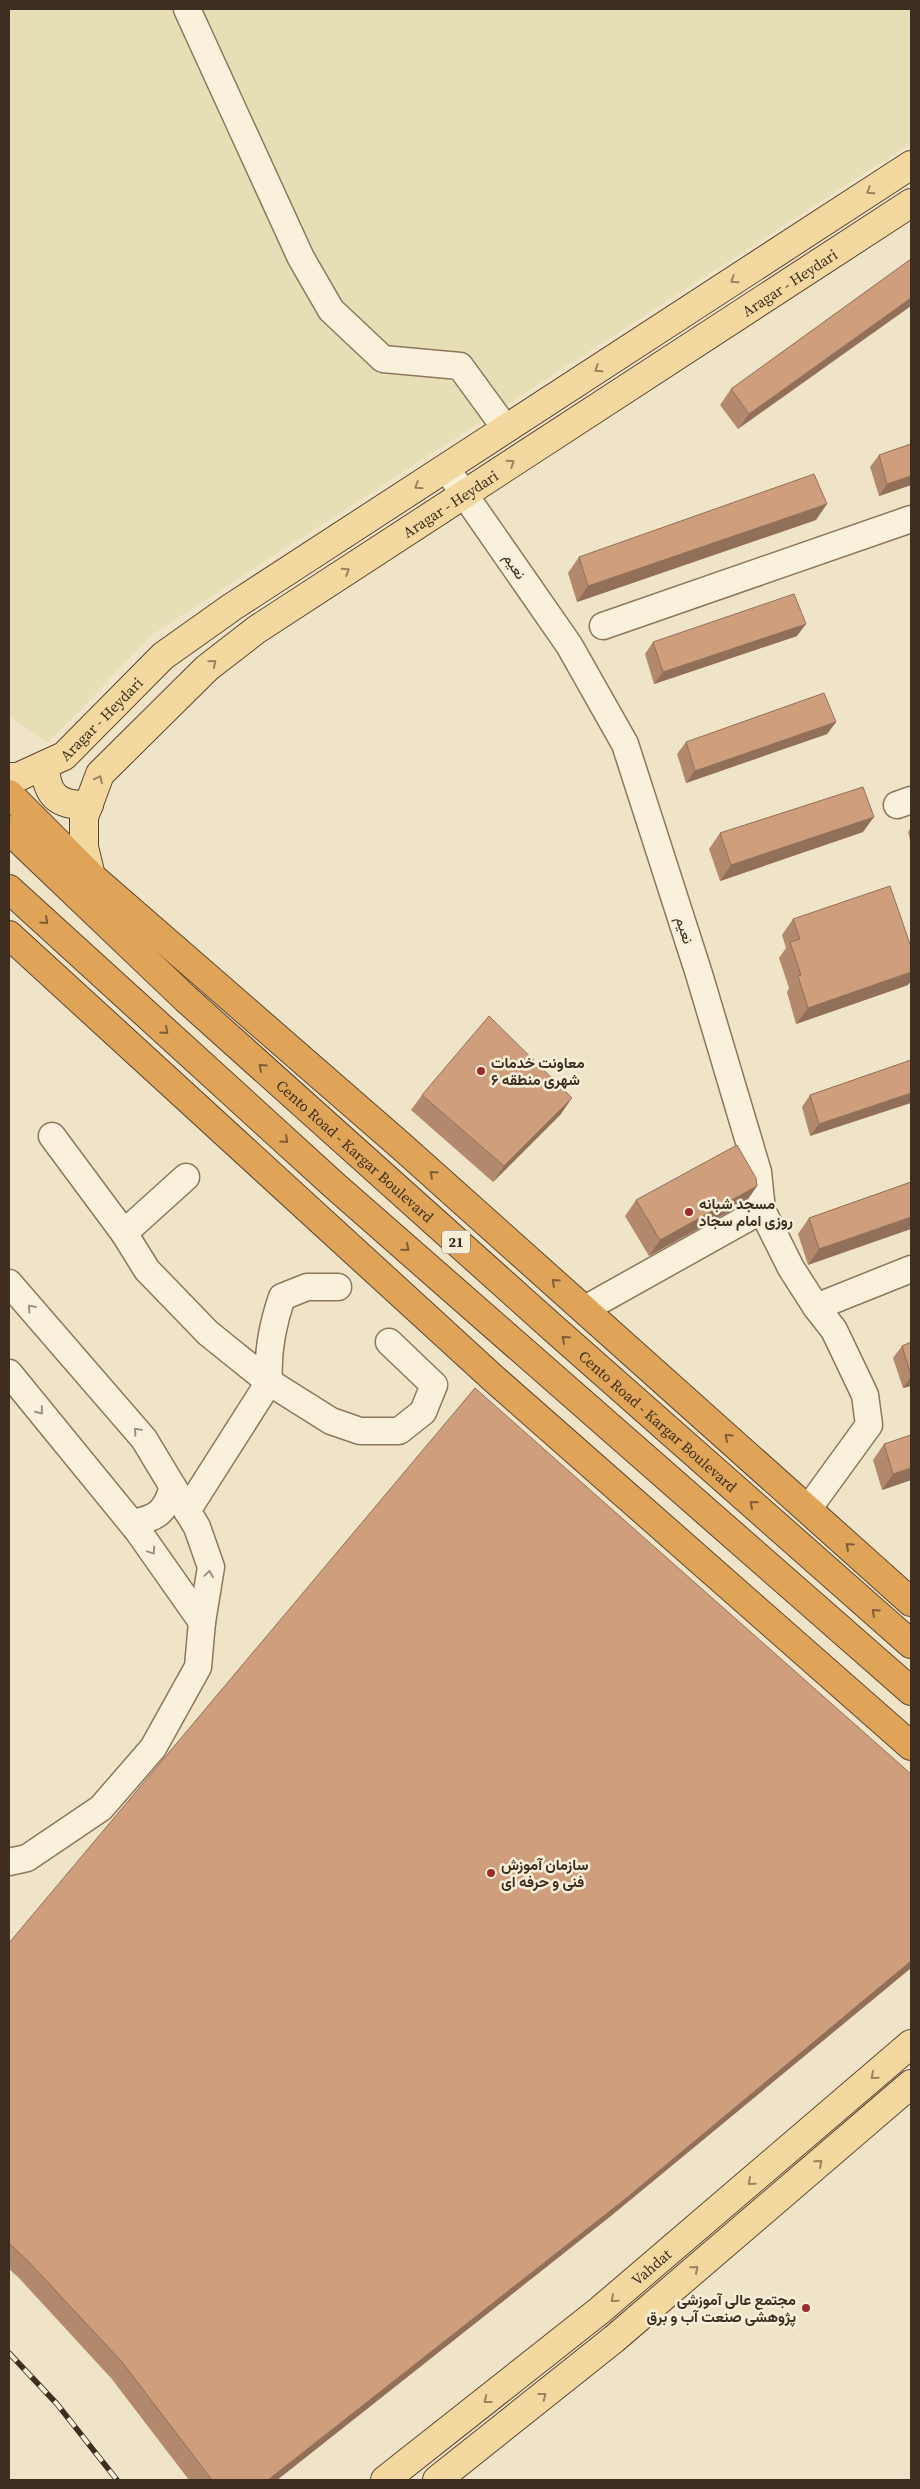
<svg xmlns="http://www.w3.org/2000/svg" width="920" height="2489" viewBox="0 0 920 2489" font-family="'Source Serif 4',Vazirmatn,serif">
	<rect width="100%" height="100%" fill="#f0e4c8"/>
	<!-- farmland -->
	<path fill="#e6deb5" d="M 9,9 L 911,9 L 911,143 L 153,634 L 48,743 L 9,716 Z"/>
	<g fill="none" stroke-linecap="round" stroke-linejoin="round">
		<defs>
			<g id="minor">
				<path d="M 187,9 L 301,258 L 331,310 L 383,359 L 460,366 L 506,429"/>
				<path d="M 446,468 L 569,645 L 625,744 L 699,974 L 758,1172 L 762,1210 L 585,1309"/>
				<path d="M 603,626 L 911,519"/>
				<path d="M 897,805 L 911,800"/>
				<path d="M 52,1136 L 124,1233"/>
				<path d="M 186,1177 L 124,1233 L 147,1270 L 208,1333 L 269,1382"/>
				<path d="M 762,1210 L 791,1268 L 816,1307 L 834,1330 L 865,1395 L 869,1425 L 808,1509"/>
				<path d="M 9,1283 L 144,1439 L 197,1527 L 211,1567 L 202,1622 L 198,1667 L 153,1748 L 101,1808 L 27,1858 L 9,1862"/>
				<path d="M 816,1307 L 911,1269"/>
				<path d="M 9,1373 L 138,1531 L 202,1622"/>
				<path d="M 269,1382 C 267,1352 272,1326 282,1297 L 307,1287 L 338,1287"/>
				<path d="M 187,1511 L 269,1382 L 331,1421 L 360,1431 L 399,1431 L 423,1412 L 434,1385 L 389,1342"/>
				<path d="M 132,1523 C 157,1518 165,1513 173,1487"/>
			</g>
			<g id="major">
				<path d="M 45,765 C 46,796 58,806 89,805"/>
				<path id="s1" d="M 9,777 L 18,777 L 64,756 L 163,656 L 232,607 L 911,165"/>
				<path id="s2" d="M 91,876 L 84,847 L 84,817 L 100,774 L 207,668 L 256,630 L 911,203"/>
				<path id="s3" d="M 385,2480 L 599,2311 L 911,2044"/>
				<path d="M 437,2480 L 614,2339 L 911,2084"/>
			</g>
			<g id="highway">
				<path d="M 9,794 L 91,876 L 400,1145 L 911,1602"/>
				<path id="s4" d="M 9,830 L 186,999 L 553,1328 L 911,1644"/>
				<path d="M 9,889 L 335,1186 L 911,1691"/>
				<path d="M 9,935 L 494,1379 L 911,1746"/>
			</g>
		</defs>
		<!-- minor casing -->
		<use href="#minor" stroke="#8d765c" stroke-width="29"/>
		<!-- major casing -->
		<use href="#major" stroke="#5b4430" stroke-width="30"/>
		<!-- highway casing -->
		<use href="#highway" stroke="#5b4430" stroke-width="30"/>
		<!-- minor -->
		<use href="#minor" stroke="#faf1dc" stroke-width="26"/>
		<!-- major -->
		<use href="#major" stroke="#f3d9a0" stroke-width="28"/>
		<!-- highway -->
		<use href="#highway" stroke="#e0a458" stroke-width="28"/>
		<defs>
			<path id="rail" d="M 9,2353 L 57,2404 L 117,2480"/>
		</defs>
		<!-- rail casing -->
		<use href="#rail" stroke="#3d2e20" stroke-width="5.5"/>
		<!-- rail -->
		<use href="#rail" stroke="#f7eed8" stroke-width="4" stroke-dasharray="11" stroke-linecap="butt"/>
	</g>
	<!-- wall -->
	<g fill="#b2896c">
		<path d="M 911,259 L 738,429 L 720,405 L 731,389 Z"/>
		<path d="M 911,444 L 911,485 L 879,496 L 870,467 L 879,455 Z"/>
		<path d="M 816,520 L 577,602 L 568,573 L 579,557 Z"/>
		<path d="M 797,636 L 654,684 L 645,654 L 653,642 Z"/>
		<path d="M 836,722 L 827,734 L 686,783 L 677,754 L 686,742 Z"/>
		<path d="M 911,827 L 911,844 L 908,832 Z"/>
		<path d="M 863,832 L 720,881 L 709,849 L 720,833 Z"/>
		<path d="M 793,919 L 908,985 L 796,1024 L 787,992 L 789,988 L 779,958 L 786,948 L 782,935 Z"/>
		<path d="M 911,1060 L 810,1136 L 802,1107 L 810,1095 Z"/>
		<path d="M 422,1095 L 561,1114 L 493,1182 L 411,1110 Z"/>
		<path d="M 911,1182 L 808,1265 L 798,1234 L 809,1218 Z"/>
		<path d="M 757,1186 L 746,1202 L 649,1256 L 625,1216 L 636,1200 Z"/>
		<path d="M 911,1342 L 911,1386 L 903,1388 L 893,1358 L 902,1346 Z"/>
		<path d="M 884,1444 L 911,1480 L 882,1490 L 873,1460 Z"/>
		<path d="M 911,1774 L 911,1968 L 612,2215 L 277,2480 L 189,2480 L 111,2378 L 18,2277 L 9,2269 L 9,1943 Z"/>
	</g>
	<!-- shaded-wall -->
	<g fill="#916f58">
		<path d="M 911,298 L 911,306 L 738,429 L 749,414 Z"/>
		<path d="M 911,476 L 911,485 L 879,496 L 887,484 Z"/>
		<path d="M 827,504 L 816,520 L 577,602 L 588,586 Z"/>
		<path d="M 806,624 L 797,636 L 654,684 L 663,672 Z"/>
		<path d="M 836,722 L 827,734 L 686,783 L 695,771 Z"/>
		<path d="M 874,817 L 863,832 L 720,881 L 731,865 Z"/>
		<path d="M 911,972 L 911,981 L 908,985 L 796,1024 L 808,1008 Z"/>
		<path d="M 911,1093 L 911,1103 L 810,1136 L 819,1124 Z"/>
		<path d="M 572,1098 L 561,1114 L 493,1182 L 504,1166 Z"/>
		<path d="M 757,1186 L 746,1202 L 649,1256 L 660,1240 Z"/>
		<path d="M 911,1217 L 911,1229 L 808,1265 L 819,1249 Z"/>
		<path d="M 911,1377 L 911,1386 L 903,1388 Z"/>
		<path d="M 911,1468 L 911,1480 L 882,1490 L 893,1474 Z"/>
		<path d="M 911,1961 L 911,1968 L 612,2215 L 277,2480 L 268,2480 Z"/>
	</g>
	<!-- building -->
	<g fill="#cf9f7d" stroke="#916f58">
		<path d="M 911,259 L 911,298 L 749,414 L 731,389 Z"/>
		<path d="M 911,444 L 911,476 L 887,484 L 879,455 Z"/>
		<path d="M 814,474 L 827,504 L 588,586 L 579,557 Z"/>
		<path d="M 794,594 L 806,624 L 663,672 L 653,642 Z"/>
		<path d="M 824,693 L 836,722 L 695,771 L 686,742 Z"/>
		<path d="M 863,787 L 874,817 L 731,865 L 720,833 Z"/>
		<path d="M 890,886 L 911,947 L 911,972 L 808,1008 L 798,976 L 801,975 L 790,942 L 800,939 L 793,919 Z"/>
		<path d="M 489,1016 L 572,1098 L 504,1166 L 422,1095 Z"/>
		<path d="M 911,1060 L 911,1093 L 819,1124 L 810,1095 Z"/>
		<path d="M 737,1145 L 756,1178 L 757,1186 L 660,1240 L 636,1200 Z"/>
		<path d="M 911,1182 L 911,1217 L 819,1249 L 809,1218 Z"/>
		<path d="M 911,1342 L 911,1375 L 902,1346 Z"/>
		<path d="M 475,1388 L 911,1774 L 911,1961 L 624,2200 L 268,2480 L 212,2480 L 122,2362 L 29,2262 L 9,2243 L 9,1943 Z"/>
		<path d="M 911,1435 L 911,1468 L 893,1474 L 884,1444 Z"/>
	</g>
	<!-- one-way arrows -->
	<defs><path id="oneway-chevron" d="M-2-3.5L2.5 0L-2 3.5" fill="none" stroke-width="1.6" stroke-linecap="round" stroke-linejoin="round" transform="scale(1.25)"/></defs>
	<g stroke="#988460">
		<use href="#oneway-chevron" transform="translate(870 191) rotate(147)"/>
		<use href="#oneway-chevron" transform="translate(734 280) rotate(147)"/>
		<use href="#oneway-chevron" transform="translate(598 369) rotate(147)"/>
		<use href="#oneway-chevron" transform="translate(511 463) rotate(-33)"/>
		<use href="#oneway-chevron" transform="translate(418 486) rotate(147)"/>
		<use href="#oneway-chevron" transform="translate(346 571) rotate(-33)"/>
		<use href="#oneway-chevron" transform="translate(213 663) rotate(-39)"/>
		<use href="#oneway-chevron" transform="translate(99 779) rotate(-64)"/>
		<use href="#oneway-chevron" transform="translate(874 2076) rotate(139)"/>
		<use href="#oneway-chevron" transform="translate(819 2163) rotate(-41)"/>
		<use href="#oneway-chevron" transform="translate(751 2182) rotate(139)"/>
		<use href="#oneway-chevron" transform="translate(695 2269) rotate(-41)"/>
		<use href="#oneway-chevron" transform="translate(614 2299) rotate(139)"/>
		<use href="#oneway-chevron" transform="translate(543 2396) rotate(-38)"/>
		<use href="#oneway-chevron" transform="translate(487 2400) rotate(142)"/>
	</g>
	<g stroke="#7e5d36">
		<use href="#oneway-chevron" transform="translate(45 921) rotate(42)"/>
		<use href="#oneway-chevron" transform="translate(165 1031) rotate(42)"/>
		<use href="#oneway-chevron" transform="translate(262 1067) rotate(-138)"/>
		<use href="#oneway-chevron" transform="translate(285 1140) rotate(42)"/>
		<use href="#oneway-chevron" transform="translate(433 1174) rotate(-138)"/>
		<use href="#oneway-chevron" transform="translate(406 1248) rotate(41)"/>
		<use href="#oneway-chevron" transform="translate(555 1282) rotate(-138)"/>
		<use href="#oneway-chevron" transform="translate(565 1339) rotate(-139)"/>
		<use href="#oneway-chevron" transform="translate(728 1437) rotate(-138)"/>
		<use href="#oneway-chevron" transform="translate(753 1504) rotate(-139)"/>
		<use href="#oneway-chevron" transform="translate(849 1546) rotate(-138)"/>
		<use href="#oneway-chevron" transform="translate(875 1612) rotate(-138)"/>
	</g>
	<g stroke="#9c907e">
		<use href="#oneway-chevron" transform="translate(31 1308) rotate(-131)"/>
		<use href="#oneway-chevron" transform="translate(40 1411) rotate(51)"/>
		<use href="#oneway-chevron" transform="translate(137 1431) rotate(-131)"/>
		<use href="#oneway-chevron" transform="translate(152 1551) rotate(56)"/>
		<use href="#oneway-chevron" transform="translate(209 1574) rotate(-82)"/>
	</g>
	<!-- markers -->
	<g fill="#9e2a2b" stroke="#f7eed8" stroke-width="2">
		<circle cx="481" cy="1071" r="5"/>
		<circle cx="689" cy="1212" r="5"/>
		<circle cx="491" cy="1873" r="5"/>
		<circle cx="806" cy="2308" r="5"/>
	</g>
	<g text-anchor="middle" dominant-baseline="central" stroke-width="5" stroke-linejoin="round" paint-order="stroke">
		<!-- shield labels -->
		<rect fill="#f7eed8" stroke="#756857" stroke-width="1" x="442" y="1230.5" width="28" height="23" rx="4"/>
		<g font-size="14" font-weight="bold" fill="#3d2e20">
			<text x="456" y="1242">21</text>
		</g>
		<!-- street labels -->
		<g font-size="15" fill="#3d2e20" stroke="#f7eed8">
			<text stroke="none"><textPath href="#s2" startOffset="955">Aragar - Heydari</textPath></text>
			<text stroke="none"><textPath href="#s2" startOffset="550">Aragar - Heydari</textPath></text>
			<text transform="translate(515 566) rotate(56)">نعیم</text>
			<text stroke="none"><textPath href="#s1" startOffset="112">Aragar - Heydari</textPath></text>
			<text transform="translate(685 930) rotate(72)">نعیم</text>
			<text stroke="none"><textPath href="#s4" startOffset="472">Cento Road - Kargar Boulevard</textPath></text>
			<text stroke="none"><textPath href="#s4" startOffset="878">Cento Road - Kargar Boulevard</textPath></text>
			<text stroke="none"><textPath href="#s3" startOffset="341">Vahdat</textPath></text>
		</g>
		<!-- poi labels -->
		<g font-size="15" font-weight="bold" fill="#3d2e20" stroke="#f7eed8" text-anchor="start">
			<text x="491" y="1062">معاونت خدمات<tspan x="491" dy="17">شهری منطقه ۶</tspan></text>
			<text x="699" y="1203">مسجد شبانه<tspan x="699" dy="17">روزی امام سجاد</tspan></text>
			<text x="501" y="1864">سازمان آموزش<tspan x="501" dy="17">فنی و حرفه ای</tspan></text>
			<text x="796" y="2299" text-anchor="end">مجتمع عالی آموزشی<tspan x="796" dy="17">پژوهشی صنعت آب و برق</tspan></text>
		</g>
	</g>
	<!-- border -->
	<rect width="920" height="2489" fill="none" stroke="#3d2e20" stroke-width="20"/>
</svg>
